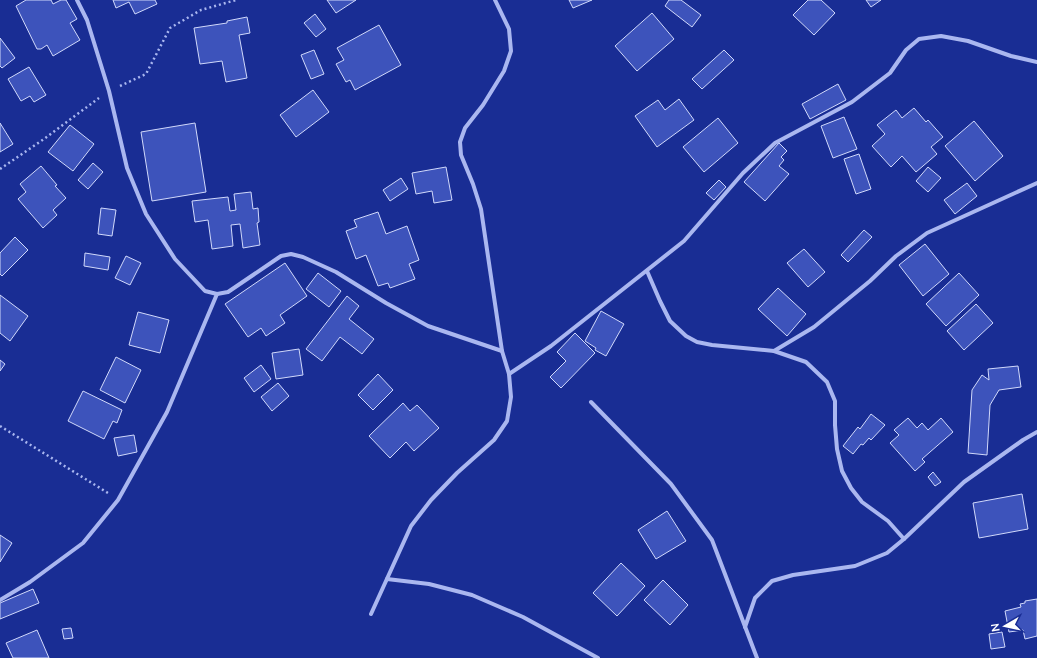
<svg xmlns="http://www.w3.org/2000/svg" width="1037" height="658" viewBox="0 0 1037 658" font-family="'Nunito Sans',sans-serif">
	<rect width="100%" height="100%" fill="#192d94"/>
	<!-- building -->
	<g fill="#3d53bb" stroke="#d1d9fb">
		<path d="M 26,0 L 51,0 L 53,4 L 61,0 L 66,0 L 77,19 L 70,23 L 80,40 L 53,56 L 47,45 L 41,49 L 37,49 L 16,6 Z"/>
		<path d="M 113,0 L 155,0 L 157,4 L 135,14 L 129,2 L 116,8 Z"/>
		<path d="M 327,0 L 356,0 L 336,13 Z"/>
		<path d="M 569,0 L 592,0 L 573,8 Z"/>
		<path d="M 669,0 L 681,0 L 701,15 L 692,27 L 665,6 Z"/>
		<path d="M 808,0 L 821,0 L 835,13 L 814,35 L 793,15 Z"/>
		<path d="M 866,0 L 881,0 L 871,7 Z"/>
		<path d="M 652,13 L 674,39 L 637,71 L 615,46 Z"/>
		<path d="M 315,14 L 326,29 L 316,37 L 304,23 Z"/>
		<path d="M 247,17 L 250,33 L 239,35 L 247,78 L 226,82 L 222,61 L 200,64 L 194,28 L 227,23 L 227,21 Z"/>
		<path d="M 379,25 L 401,65 L 355,90 L 350,80 L 346,82 L 336,64 L 344,60 L 337,48 Z"/>
		<path d="M 0,38 L 15,58 L 2,68 L 0,66 Z"/>
		<path d="M 314,50 L 324,74 L 311,79 L 301,55 Z"/>
		<path d="M 724,50 L 734,60 L 702,89 L 692,79 Z"/>
		<path d="M 29,67 L 46,95 L 34,102 L 30,96 L 21,101 L 8,79 Z"/>
		<path d="M 838,84 L 846,100 L 810,119 L 802,104 Z"/>
		<path d="M 313,90 L 329,112 L 296,137 L 280,115 Z"/>
		<path d="M 679,99 L 694,120 L 657,147 L 635,116 L 658,100 L 665,110 Z"/>
		<path d="M 914,108 L 926,122 L 928,120 L 943,137 L 931,147 L 937,154 L 916,172 L 902,156 L 891,167 L 872,146 L 885,134 L 877,125 L 896,110 L 902,118 Z"/>
		<path d="M 844,117 L 857,149 L 833,158 L 821,126 Z"/>
		<path d="M 718,118 L 738,143 L 704,172 L 683,147 Z"/>
		<path d="M 974,121 L 1003,156 L 975,181 L 945,146 Z"/>
		<path d="M 0,123 L 13,144 L 0,152 Z"/>
		<path d="M 195,123 L 206,192 L 152,201 L 141,132 Z"/>
		<path d="M 70,125 L 94,144 L 73,171 L 48,152 Z"/>
		<path d="M 779,143 L 787,151 L 781,157 L 784,160 L 779,166 L 789,174 L 765,201 L 744,182 Z"/>
		<path d="M 859,154 L 871,189 L 856,194 L 844,159 Z"/>
		<path d="M 93,163 L 103,172 L 88,189 L 78,180 Z"/>
		<path d="M 41,166 L 57,185 L 55,186 L 66,198 L 53,210 L 57,215 L 43,228 L 18,199 L 26,192 L 20,184 Z"/>
		<path d="M 446,167 L 452,200 L 434,203 L 432,191 L 416,194 L 412,173 Z"/>
		<path d="M 928,167 L 941,178 L 928,192 L 916,181 Z"/>
		<path d="M 401,178 L 408,189 L 390,201 L 383,190 Z"/>
		<path d="M 719,180 L 726,187 L 714,200 L 706,193 Z"/>
		<path d="M 967,183 L 977,196 L 955,214 L 944,200 Z"/>
		<path d="M 251,192 L 253,209 L 258,208 L 259,222 L 257,223 L 260,245 L 243,248 L 240,224 L 231,225 L 233,246 L 212,249 L 208,220 L 195,222 L 192,201 L 228,197 L 230,211 L 236,210 L 234,194 Z"/>
		<path d="M 101,208 L 116,210 L 112,236 L 98,234 Z"/>
		<path d="M 378,212 L 386,234 L 407,226 L 419,260 L 409,264 L 415,279 L 390,288 L 388,283 L 378,286 L 366,255 L 356,259 L 346,231 L 357,227 L 354,220 Z"/>
		<path d="M 864,230 L 872,237 L 848,262 L 841,255 Z"/>
		<path d="M 15,237 L 28,250 L 2,276 L 0,274 L 0,253 Z"/>
		<path d="M 925,244 L 949,274 L 923,296 L 899,265 Z"/>
		<path d="M 804,249 L 825,272 L 808,287 L 787,263 Z"/>
		<path d="M 85,253 L 110,257 L 108,270 L 84,266 Z"/>
		<path d="M 126,256 L 141,263 L 130,285 L 115,278 Z"/>
		<path d="M 285,263 L 307,296 L 280,315 L 285,323 L 266,336 L 261,328 L 248,337 L 225,304 Z"/>
		<path d="M 318,273 L 341,291 L 329,307 L 306,289 Z"/>
		<path d="M 959,273 L 979,295 L 946,326 L 926,304 Z"/>
		<path d="M 778,288 L 806,314 L 787,336 L 758,309 Z"/>
		<path d="M 0,295 L 28,316 L 10,341 L 0,333 Z"/>
		<path d="M 347,296 L 359,306 L 349,319 L 374,339 L 362,354 L 340,337 L 322,361 L 306,349 Z"/>
		<path d="M 976,304 L 993,323 L 964,350 L 947,331 Z"/>
		<path d="M 601,311 L 624,324 L 606,356 L 595,350 L 596,348 L 585,341 Z"/>
		<path d="M 138,312 L 169,320 L 160,353 L 129,345 Z"/>
		<path d="M 575,333 L 595,353 L 561,388 L 550,377 L 566,361 L 557,352 Z"/>
		<path d="M 299,349 L 303,375 L 276,379 L 272,353 Z"/>
		<path d="M 116,357 L 141,370 L 125,403 L 100,390 Z"/>
		<path d="M 0,360 L 5,364 L 0,371 Z"/>
		<path d="M 261,365 L 271,379 L 254,392 L 244,378 Z"/>
		<path d="M 1018,366 L 1021,387 L 999,390 L 990,405 L 987,455 L 968,453 L 972,390 L 982,375 L 989,380 L 988,369 Z"/>
		<path d="M 378,374 L 393,390 L 373,410 L 358,395 Z"/>
		<path d="M 278,383 L 289,396 L 272,411 L 261,397 Z"/>
		<path d="M 83,391 L 122,410 L 117,423 L 113,421 L 104,439 L 68,421 Z"/>
		<path d="M 403,403 L 410,411 L 417,405 L 439,428 L 414,451 L 406,442 L 390,458 L 369,436 Z"/>
		<path d="M 871,414 L 885,425 L 871,440 L 869,438 L 863,445 L 861,444 L 853,454 L 843,446 L 858,427 L 860,429 Z"/>
		<path d="M 908,418 L 917,428 L 922,423 L 928,430 L 941,418 L 953,432 L 922,459 L 925,462 L 915,471 L 890,443 L 899,435 L 894,430 Z"/>
		<path d="M 134,435 L 137,452 L 118,456 L 114,438 Z"/>
		<path d="M 933,472 L 941,482 L 935,486 L 928,477 Z"/>
		<path d="M 1022,494 L 1028,529 L 979,538 L 973,503 Z"/>
		<path d="M 667,511 L 686,541 L 656,559 L 638,530 Z"/>
		<path d="M 0,535 L 12,543 L 0,562 Z"/>
		<path d="M 621,563 L 645,586 L 617,616 L 593,593 Z"/>
		<path d="M 663,580 L 688,605 L 670,625 L 644,600 Z"/>
		<path d="M 33,589 L 39,603 L 0,619 L 0,603 Z"/>
		<path d="M 1037,599 L 1037,636 L 1025,639 L 1023,630 L 1009,632 L 1005,611 L 1021,607 L 1020,604 L 1025,603 L 1025,601 Z"/>
		<path d="M 71,628 L 73,638 L 64,639 L 62,629 Z"/>
		<path d="M 37,630 L 49,658 L 13,658 L 6,643 Z"/>
		<path d="M 1002,632 L 1005,647 L 991,649 L 989,634 Z"/>
	</g>
	<g fill="none" stroke-linecap="round" stroke-linejoin="round">
		<!-- path -->
		<g stroke="#aab7f0" stroke-width="2.5" stroke-dasharray="2 3" stroke-linecap="butt">
			<path d="M 120,86 L 146,74 L 170,28 L 201,10 L 236,0"/>
			<path d="M 0,169 L 44,139 L 99,98"/>
			<path d="M 0,426 L 108,493"/>
		</g>
		<!-- street -->
		<g stroke="#aab7f0" stroke-width="4">
			<path d="M 77,0 L 87,20 L 109,91 L 127,168 L 146,214 L 175,259 L 205,291 L 217,294 L 228,292 L 281,256 L 291,254 L 303,257 L 336,272 L 386,303 L 428,326 L 502,351"/>
			<path d="M 647,271 L 660,301 L 670,321 L 686,336 L 697,342 L 712,345 L 774,351 L 806,362 L 827,382 L 835,401 L 835,425 L 837,449 L 842,471 L 851,488 L 862,502 L 888,521 L 904,539"/>
			<path d="M 774,351 L 814,327 L 870,281 L 896,256 L 927,233 L 1037,183"/>
			<path d="M 509,374 L 551,346 L 684,241 L 743,173 L 775,143 L 852,102 L 890,73 L 906,50 L 919,39 L 941,36 L 968,41 L 1011,56 L 1037,62"/>
			<path d="M 591,402 L 671,484 L 712,540 L 757,658"/>
			<path d="M 387,579 L 429,584 L 472,595 L 523,617 L 598,658"/>
			<path d="M 0,600 L 30,582 L 83,543 L 118,500 L 167,412 L 217,294"/>
			<path d="M 371,614 L 411,526 L 431,500 L 457,473 L 494,440 L 507,421 L 511,397 L 509,374 L 502,351 L 481,209 L 473,184 L 461,155 L 460,142 L 465,128 L 483,105 L 504,71 L 511,51 L 509,29 L 495,0"/>
			<path d="M 745,627 L 755,598 L 772,581 L 793,575 L 855,566 L 887,553 L 904,539 L 964,482 L 1023,440 L 1037,432"/>
		</g>
	</g>
	<!-- north arrow -->
	<g transform="translate(1005 626) rotate(261)" stroke="#192d94" stroke-width="3" paint-order="stroke">
	<path d="M0-3L7 15L0 10L-7 15Z" fill="#ffffff"/>
	<text y="-6" font-size="11" font-weight="bold" text-anchor="middle" fill="#ffffff">N</text>
	</g>
</svg>
